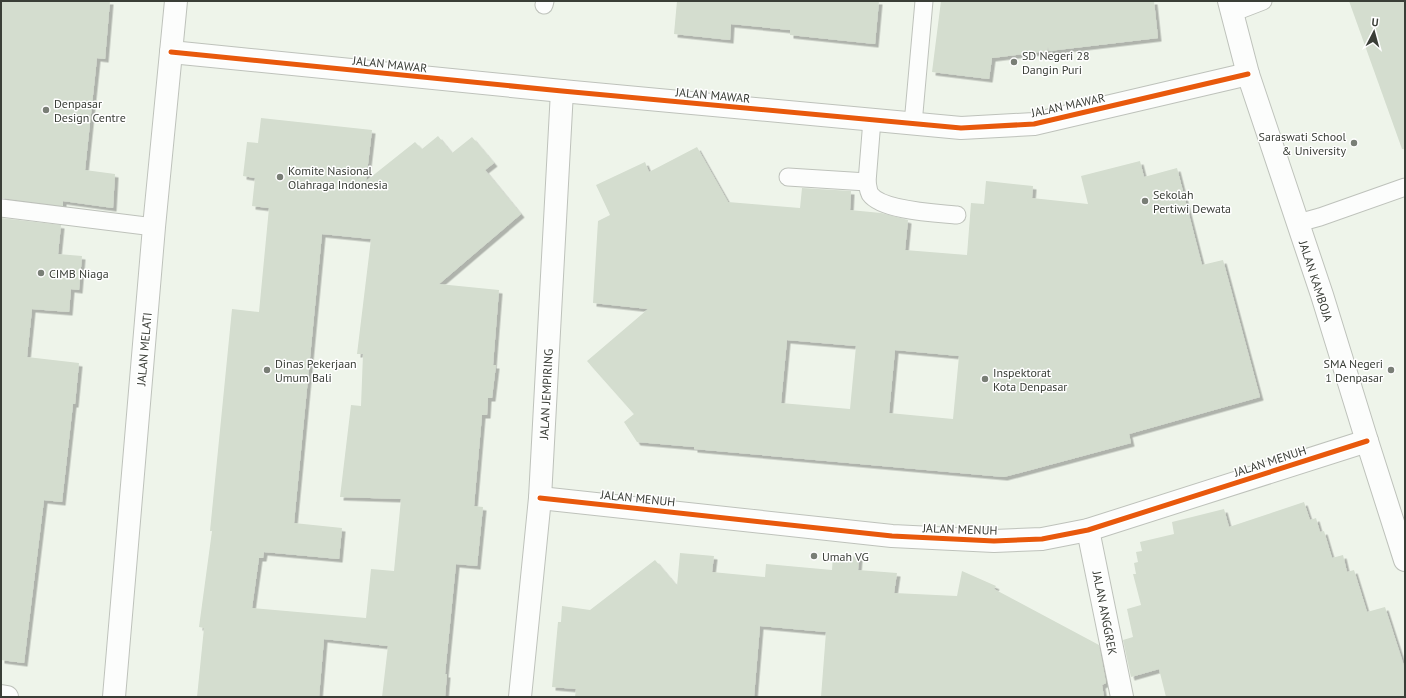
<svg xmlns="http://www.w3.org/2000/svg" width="1406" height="698" viewBox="0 0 1406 698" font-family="'PT Sans',sans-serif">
	<defs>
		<filter id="shadow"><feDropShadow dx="3.5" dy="3.5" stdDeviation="0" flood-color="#0004"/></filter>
	</defs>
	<rect width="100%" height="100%" fill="#eef4ea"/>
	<!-- building -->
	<g fill="#d4ddcf" fill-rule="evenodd" filter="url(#shadow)">
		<path d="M 1,1 L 110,1 L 105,59 L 97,58 L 85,170 L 115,174 L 113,208 L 63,201 L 63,206 L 1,198 Z"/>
		<path d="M 677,1 L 879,1 L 875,44 L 790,35 L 790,30 L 731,24 L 730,40 L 674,34 Z"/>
		<path d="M 941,1 L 1154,1 L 1158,38 L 1049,51 L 1048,47 L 1047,51 L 992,58 L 989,79 L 932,72 Z"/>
		<path d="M 1349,1 L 1405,1 L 1405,149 L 1402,149 Z"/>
		<path d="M 261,118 L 372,130 L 366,181 L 415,142 L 422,149 L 438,136 L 452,153 L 472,137 L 494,163 L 485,170 L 521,214 L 439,284 L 499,290 L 493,365 L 496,365 L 492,398 L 488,398 L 487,415 L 482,415 L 474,506 L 483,507 L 477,566 L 456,564 L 445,674 L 447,674 L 445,697 L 382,697 L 388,646 L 324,639 L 319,697 L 197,697 L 204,628 L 199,627 L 212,531 L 210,531 L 232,309 L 259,312 L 269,208 L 252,206 L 255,178 L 243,176 L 247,142 L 258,143 ZM 322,234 L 371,239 L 357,354 L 363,354 L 361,406 L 351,405 L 340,497 L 401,499 L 394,571 L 371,569 L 366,618 L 252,608 L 259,558 L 263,558 L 264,552 L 339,559 L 342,528 L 294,523 Z"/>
		<path d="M 697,147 L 728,202 L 800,208 L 802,188 L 851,191 L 850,210 L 881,213 L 908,220 L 905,250 L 967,255 L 971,203 L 984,204 L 986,181 L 1033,186 L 1032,198 L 1088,204 L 1081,176 L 1140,161 L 1144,177 L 1177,168 L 1202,265 L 1223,260 L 1260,397 L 1129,434 L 1131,443 L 1004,477 L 694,449 L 694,447 L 637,442 L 624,422 L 634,414 L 587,361 L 648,309 L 593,303 L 598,221 L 610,215 L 596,185 L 645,162 L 649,172 ZM 787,340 L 856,346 L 850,409 L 781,403 ZM 895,350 L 959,356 L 953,419 L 889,413 Z"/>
		<path d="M 1,218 L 61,225 L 58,254 L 82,256 L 79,290 L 71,289 L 69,312 L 32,309 L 27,357 L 79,363 L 75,404 L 73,404 L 62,502 L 44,500 L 24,663 L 1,660 Z"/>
		<path d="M 1304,502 L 1310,520 L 1316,518 L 1320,532 L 1324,531 L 1332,558 L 1343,555 L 1347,572 L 1354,570 L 1367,612 L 1385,607 L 1405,669 L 1405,697 L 1166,697 L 1159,669 L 1131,677 L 1123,640 L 1133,637 L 1127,609 L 1141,605 L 1133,574 L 1136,574 L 1134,563 L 1138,562 L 1136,552 L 1142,551 L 1140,542 L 1174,534 L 1172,522 L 1224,509 L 1229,527 Z"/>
		<path d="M 680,553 L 714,556 L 712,572 L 765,577 L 766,564 L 832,570 L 833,555 L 859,557 L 858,570 L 897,573 L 894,593 L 957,596 L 962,571 L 996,586 L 994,589 L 1099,645 L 1106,683 L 1102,685 L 1104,697 L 821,697 L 826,632 L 760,626 L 754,697 L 575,697 L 576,689 L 552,687 L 558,622 L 561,622 L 562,606 L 590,610 L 655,560 L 677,586 Z"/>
	</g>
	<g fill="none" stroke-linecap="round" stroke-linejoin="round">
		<defs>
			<g id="service">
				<path d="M 544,5 L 545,1"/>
				<path d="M 1232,13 L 1263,1"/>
				<path d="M 913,124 L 924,1"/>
				<path d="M 788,177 L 867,182 L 872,120"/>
				<path d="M 867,182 C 868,186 868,190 870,194 C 882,211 937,213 957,215"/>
				<path d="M 1,208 L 154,227"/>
				<path d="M 1298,223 L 1320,217 L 1405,187"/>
			</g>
			<g id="minor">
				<path d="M 171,52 L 562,91 L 961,128 L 1034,124 L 1248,74"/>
				<path d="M 540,498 L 892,536 L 994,541 L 1042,539 L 1088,530 L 1367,441"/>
				<path d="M 1088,530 L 1122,697"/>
				<path d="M 1,696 L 7,697"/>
				<path d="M 520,697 L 540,498 L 562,91"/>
			</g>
			<g id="tertiary">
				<path d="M 1229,1 L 1248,74 L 1322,295 L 1367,441 L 1405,560"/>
				<path d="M 114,697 L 154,227 L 176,1"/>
			</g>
		</defs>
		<!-- service casing -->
		<use href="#service" stroke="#bec2bb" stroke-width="19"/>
		<!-- minor casing -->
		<use href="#minor" stroke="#bec2bb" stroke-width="24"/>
		<!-- tertiary casing -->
		<use href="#tertiary" stroke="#bec2bb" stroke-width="24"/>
		<!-- service -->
		<use href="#service" stroke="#fcfdfc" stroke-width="17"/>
		<!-- minor -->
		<use href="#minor" stroke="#fcfdfc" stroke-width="22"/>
		<!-- tertiary -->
		<use href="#tertiary" stroke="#fcfdfc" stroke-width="22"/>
		<defs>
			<g id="cycleway">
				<path d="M 171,52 L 562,91 L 961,128 L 1034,124 L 1248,74"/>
				<path d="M 540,498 L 892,536 L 994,541 L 1042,539 L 1088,530 L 1367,441"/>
			</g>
		</defs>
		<!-- cycleway casing -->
		<use href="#cycleway" stroke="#fff" stroke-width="8"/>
		<!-- cycleway -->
		<use href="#cycleway" stroke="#e8590c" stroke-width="5"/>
	</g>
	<!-- markers -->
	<g fill="#797e76" stroke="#fff" stroke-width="1.5">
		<circle cx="1014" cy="62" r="4"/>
		<circle cx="46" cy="110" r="4"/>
		<circle cx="1354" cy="143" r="4"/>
		<circle cx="280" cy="177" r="4"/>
		<circle cx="1145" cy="201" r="4"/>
		<circle cx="41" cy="273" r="4"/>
		<circle cx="267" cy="370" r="4"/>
		<circle cx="1391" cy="370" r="4"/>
		<circle cx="985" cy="379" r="4"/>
		<circle cx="814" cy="556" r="4"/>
	</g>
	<g text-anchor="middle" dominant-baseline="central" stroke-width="3" stroke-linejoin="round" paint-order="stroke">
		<!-- poi labels -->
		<g font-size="12" fill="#3a3e37" stroke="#fff" text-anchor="start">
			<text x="1022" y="55">SD Negeri 28<tspan x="1022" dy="14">Dangin Puri</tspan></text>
			<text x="54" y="103">Denpasar<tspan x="54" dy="14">Design Centre</tspan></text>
			<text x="1346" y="136" text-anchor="end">Saraswati School<tspan x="1346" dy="14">&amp; University</tspan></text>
			<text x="288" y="170">Komite Nasional<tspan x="288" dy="14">Olahraga Indonesia</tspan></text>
			<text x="1153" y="194">Sekolah<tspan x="1153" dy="14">Pertiwi Dewata</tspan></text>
			<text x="49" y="273">CIMB Niaga</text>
			<text x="275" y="363">Dinas Pekerjaan<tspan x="275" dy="14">Umum Bali</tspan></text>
			<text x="1383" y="363" text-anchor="end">SMA Negeri<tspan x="1383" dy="14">1 Denpasar</tspan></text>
			<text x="993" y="372">Inspektorat<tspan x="993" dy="14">Kota Denpasar</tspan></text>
			<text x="822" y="556">Umah VG</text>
		</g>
		<!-- street labels -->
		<g font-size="12" fill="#3a3e37" stroke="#fff">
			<text transform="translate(390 64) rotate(6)">JALAN MAWAR</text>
			<text transform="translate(713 95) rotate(5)">JALAN MAWAR</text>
			<text transform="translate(1068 105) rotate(-12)">JALAN MAWAR</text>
			<text transform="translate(1316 281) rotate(72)">JALAN KAMBOJA</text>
			<text transform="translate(144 349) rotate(-85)">JALAN MELATI</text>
			<text transform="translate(546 394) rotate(-87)">JALAN JEMPIRING</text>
			<text transform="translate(1270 461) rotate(-18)">JALAN MENUH</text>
			<text transform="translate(638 498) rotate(6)">JALAN MENUH</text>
			<text transform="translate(960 529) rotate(2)">JALAN MENUH</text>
			<text transform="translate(1105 613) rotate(79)">JALAN ANGGREK</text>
		</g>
	</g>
	<!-- border -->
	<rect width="1406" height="698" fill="none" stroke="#3a3e37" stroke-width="4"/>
	<!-- north arrow -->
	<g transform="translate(1374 32) rotate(6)" stroke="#ffffff" stroke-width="3" paint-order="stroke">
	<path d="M0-3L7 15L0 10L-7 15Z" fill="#3a3e37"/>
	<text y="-6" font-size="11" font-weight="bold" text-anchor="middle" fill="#3a3e37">U</text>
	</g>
</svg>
